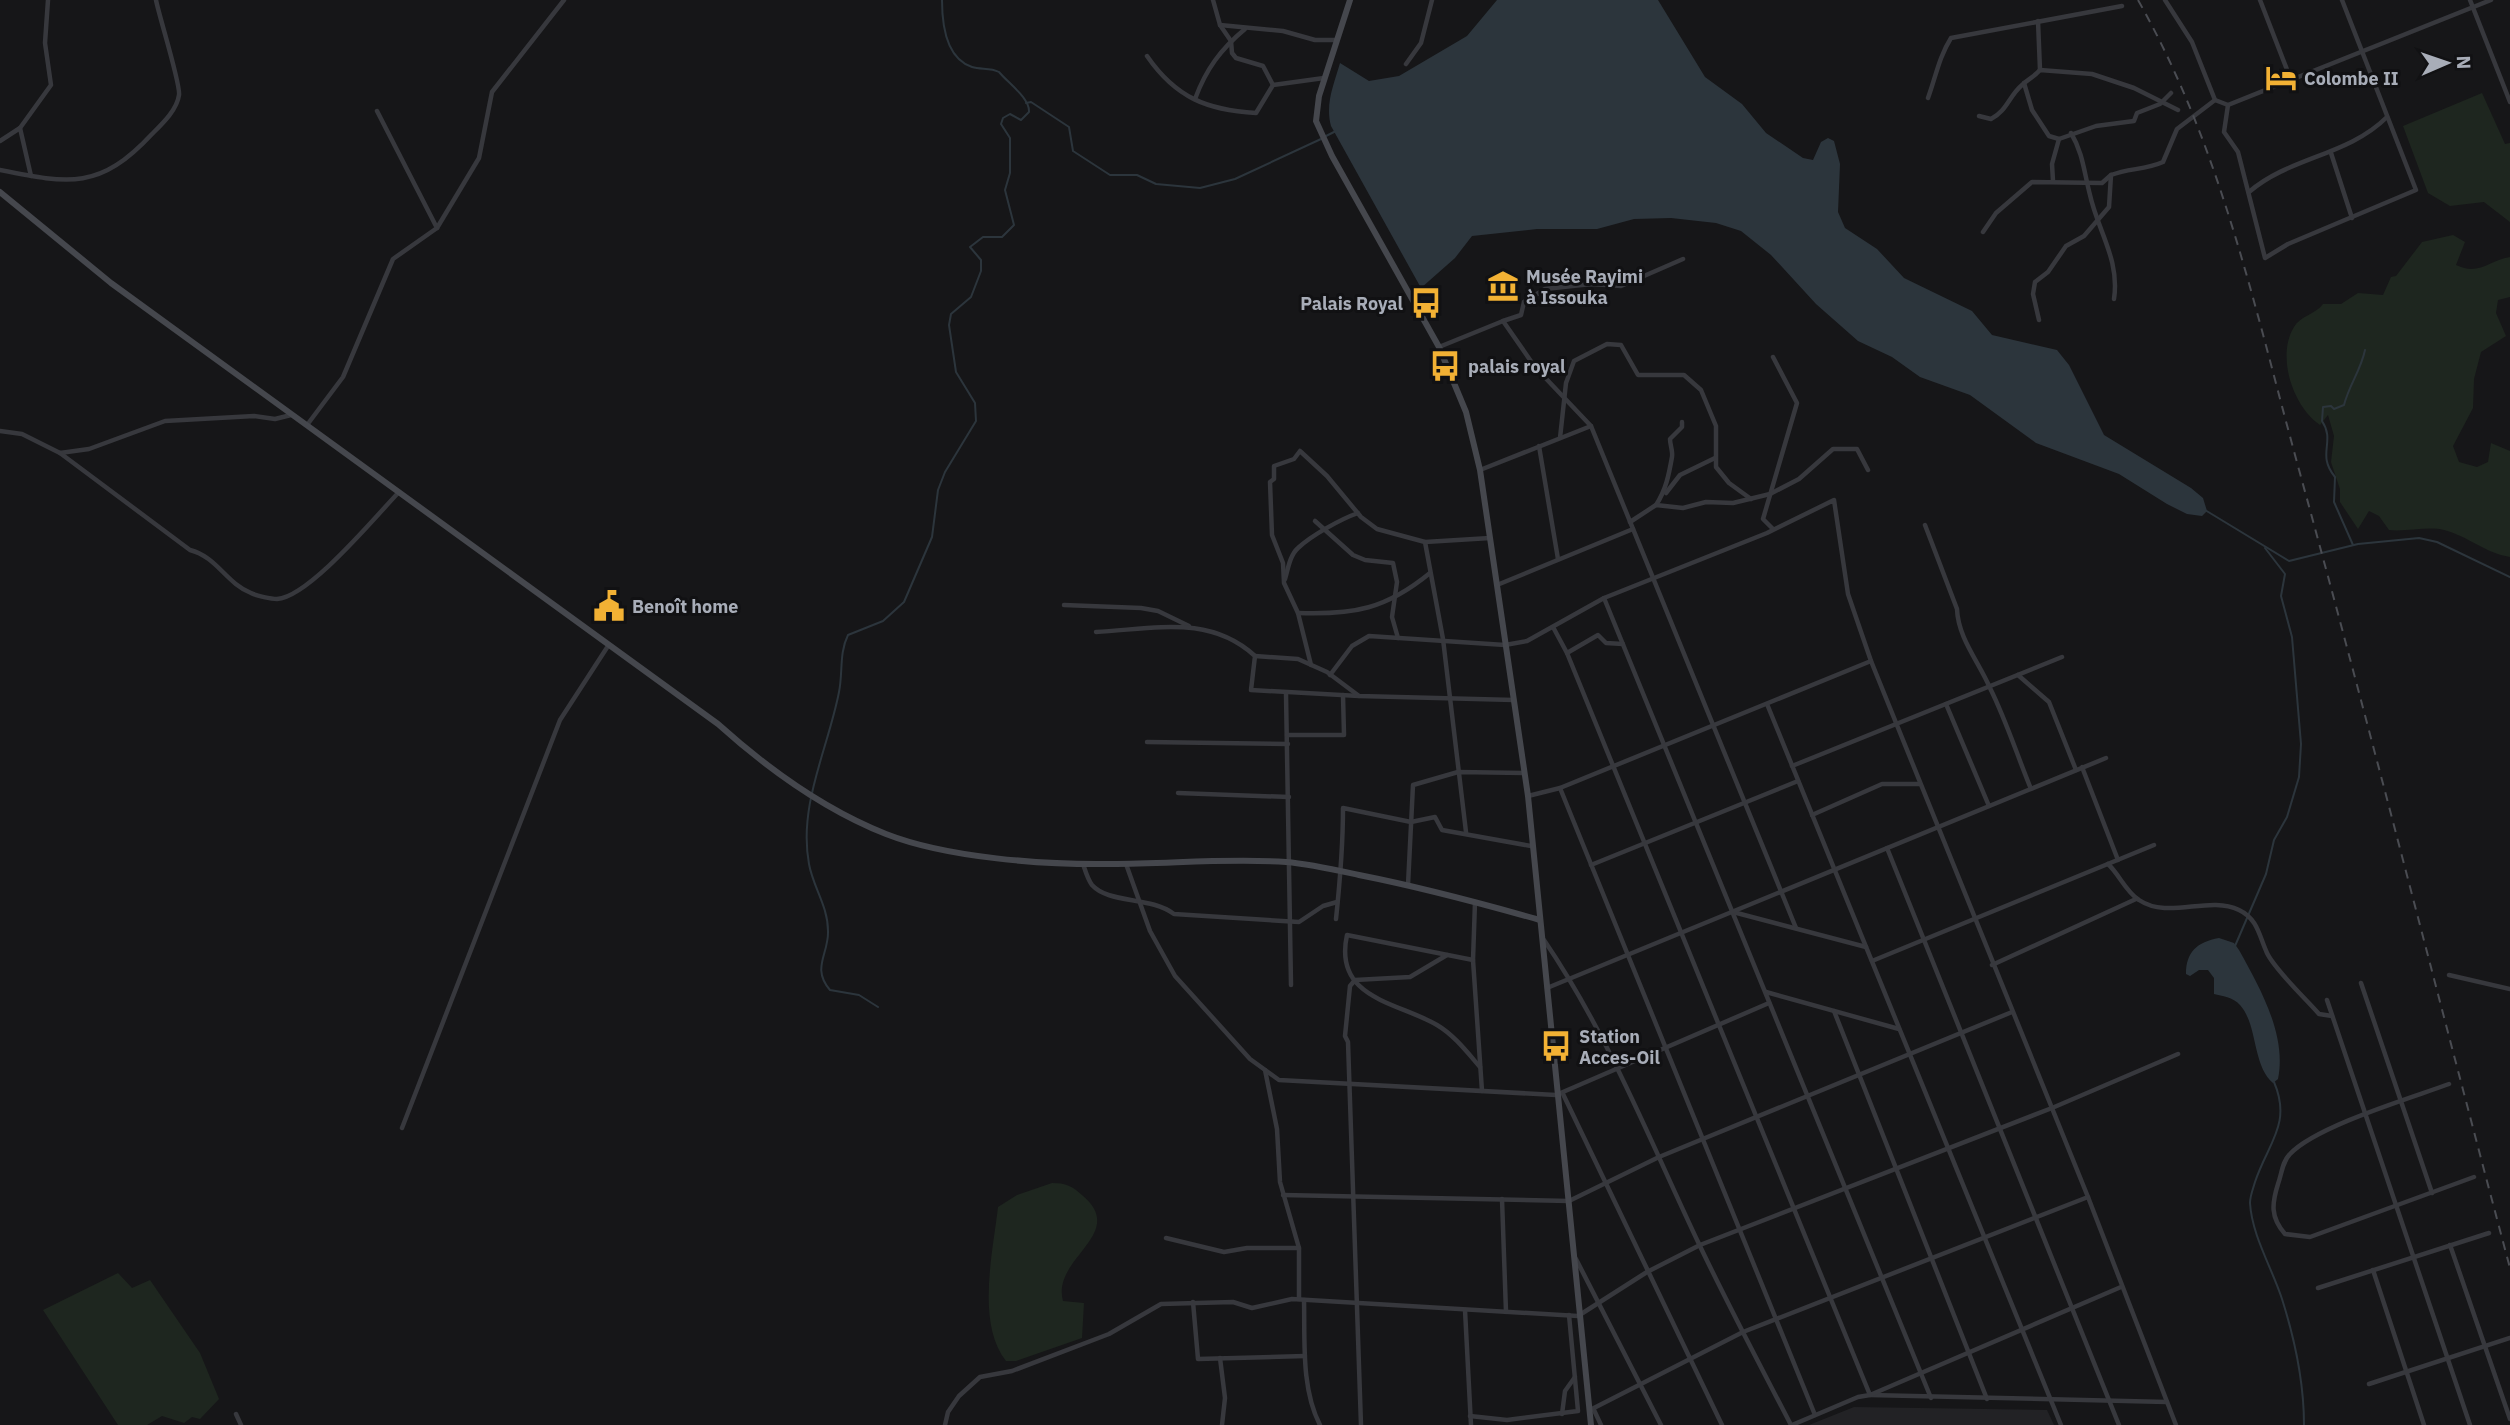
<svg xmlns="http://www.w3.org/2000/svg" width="2510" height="1425" viewBox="0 0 2510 1425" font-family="'IBM Plex Sans',sans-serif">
	<rect width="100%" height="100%" fill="#161618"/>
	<!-- built -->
	<path fill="#222225" d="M 1854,1407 L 2047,1410 L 2054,1425 L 1809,1425 Z"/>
	<!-- green -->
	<g fill="#1e261f">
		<path d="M 2482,93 L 2505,144 L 2510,143 L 2510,222 L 2484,202 L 2450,206 L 2428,193 L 2403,126 Z"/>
		<path d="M 2453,235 L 2465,242 L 2456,265 C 2479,276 2488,261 2510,257 L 2510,297 L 2498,300 L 2496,313 L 2506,336 L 2481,352 L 2474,379 L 2473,408 L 2453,446 L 2459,462 L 2477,467 L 2488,462 L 2491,443 L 2510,451 L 2510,557 C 2485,553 2468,536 2444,530 C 2428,526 2406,532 2389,530 L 2379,516 L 2369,511 L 2358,529 L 2340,502 L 2340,489 L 2331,462 L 2334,436 L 2328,415 L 2320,425 C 2293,407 2276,356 2294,327 C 2300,316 2316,314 2323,304 L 2341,304 L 2358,293 L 2383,295 L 2391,277 L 2396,276 L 2422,242 Z"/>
		<path d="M 1052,1183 C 1066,1183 1072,1186 1082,1195 C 1129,1234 1051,1258 1063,1301 L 1084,1303 L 1082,1338 L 1016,1361 L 1006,1361 C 976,1323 993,1252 998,1207 L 1017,1195 Z"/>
		<path d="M 118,1273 L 132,1288 L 150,1280 L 200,1353 L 219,1399 L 200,1419 L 192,1417 L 184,1423 L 162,1416 L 147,1425 L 118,1425 L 43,1310 Z"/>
	</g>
	<!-- water -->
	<g fill="#2c353c">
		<path d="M 1497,0 L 1658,0 L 1705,77 L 1742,104 L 1766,133 L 1803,158 L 1813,160 L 1821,142 L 1828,138 L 1834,141 L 1840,164 L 1838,212 L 1845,228 L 1877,249 L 1904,278 L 1972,311 L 1992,335 L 2057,350 L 2069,365 L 2104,435 L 2191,488 L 2203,498 L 2207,511 L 2202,516 L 2187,514 L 2167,504 L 2119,474 L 2036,443 L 1970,395 L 1920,377 L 1892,357 L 1858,341 L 1816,304 L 1771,255 L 1741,231 L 1716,223 L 1671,218 L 1634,219 L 1597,229 L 1537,229 L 1472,236 L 1455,258 L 1421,288 L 1331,126 C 1325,104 1334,84 1340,63 L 1369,81 L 1399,76 L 1467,36 Z"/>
		<path d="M 2219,938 L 2234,943 L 2239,950 C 2260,988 2287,1035 2278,1079 L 2273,1083 C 2252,1065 2258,1025 2240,1005 C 2233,997 2222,996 2214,994 L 2214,978 L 2208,970 L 2199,970 L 2190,976 L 2186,974 C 2186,952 2197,942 2219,938 Z"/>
	</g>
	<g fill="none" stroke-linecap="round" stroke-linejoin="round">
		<!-- stream -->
		<g stroke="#2c353c" stroke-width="2">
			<path d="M 1026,103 L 1031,102 L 1069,127 L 1073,151 L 1110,175 L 1137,175 L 1156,184 L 1200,188 L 1235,179 L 1321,139"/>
			<path d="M 1326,136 L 1336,131"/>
			<path d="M 2205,510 L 2289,561 L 2358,544 L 2419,538 L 2437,542 L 2510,577"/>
			<path d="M 2353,545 L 2334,502 L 2335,477 C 2316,454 2336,442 2322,421 L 2323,407 L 2331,406 L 2334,409 L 2344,405 C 2349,385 2361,370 2365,350"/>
			<path d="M 2235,946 L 2266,874 L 2274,840 L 2287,817 L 2299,777 L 2301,744 L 2292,637 L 2281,596 L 2285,574 L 2265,548"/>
			<path d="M 878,1007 L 859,995 L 830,990 C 811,968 829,954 828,931 C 828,906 813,887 809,864 C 798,805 828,749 839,692 C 843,673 839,653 848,635 L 883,621 L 904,602 L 932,537 L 938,490 L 945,472 L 976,421 L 975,403 L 956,372 L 949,325 L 951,314 L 971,297 L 981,271 L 981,260 L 970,247 L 983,237 L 1002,237 L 1014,225 L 1005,190 L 1010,173 L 1010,138 L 1001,124 L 1003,118 L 1010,114 L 1021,120 L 1029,112 C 1030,98 1008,83 999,72 C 990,67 981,70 972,67 C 945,58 942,23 942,0"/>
			<path d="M 2274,1082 C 2292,1124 2268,1143 2255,1182 C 2253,1189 2250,1196 2250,1203 C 2252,1236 2272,1268 2282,1299 C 2295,1340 2304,1382 2304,1425"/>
		</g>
		<!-- street -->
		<g stroke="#37383d" stroke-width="4.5">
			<path d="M 1213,0 L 1220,25 L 1231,41 L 1232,53 L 1236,58 L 1263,66 L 1273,85"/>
			<path d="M 2165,0 L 2192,42 L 2215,100 L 2228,105 L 2491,0"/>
			<path d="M 2260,0 L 2291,80"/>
			<path d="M 2470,0 L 2510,102"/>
			<path d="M 2038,21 L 2040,70"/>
			<path d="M 1220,25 L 1283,31 L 1315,40 L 1335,40"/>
			<path d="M 1147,56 C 1176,98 1207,110 1256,113 L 1273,85 L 1324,78"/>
			<path d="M 1406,64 L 1421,43 L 1432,0"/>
			<path d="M 2024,83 L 2032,110 L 2049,136 L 2059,139 L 2096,126 L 2134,121 L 2137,113 L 2160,104 L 2171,93"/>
			<path d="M 1928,98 C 1936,76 1939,57 1951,38 L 2122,6"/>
			<path d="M 1195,99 C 1206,69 1221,49 1245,29"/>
			<path d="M 2228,105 L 2224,132 L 2238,152 L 2265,258 L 2288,244 L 2416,190 L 2342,0"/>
			<path d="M 377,111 L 437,228 L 479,158 L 492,92 L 564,0"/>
			<path d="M 1979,116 L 1991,119 C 2007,111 2009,96 2022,85 C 2028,79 2034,77 2040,70 L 2092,74 L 2134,88 L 2178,110"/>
			<path d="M 20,128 L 51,85 L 45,43 L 48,0"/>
			<path d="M 2071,133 C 2083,153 2084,172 2090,195 C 2098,231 2120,260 2114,299"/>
			<path d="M 0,141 L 20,128 L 31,176"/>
			<path d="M 2331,153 L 2352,218"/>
			<path d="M 0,170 C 70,184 100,190 152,134 C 162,124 177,110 179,95 C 181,85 159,16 156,0"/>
			<path d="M 2053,181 L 2052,164 L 2059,139"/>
			<path d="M 2249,192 C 2289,157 2348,156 2387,117"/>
			<path d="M 1983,232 L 1996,213 L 2032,182 L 2102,183 L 2111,175"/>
			<path d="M 2039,320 L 2033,294 L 2035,282 L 2048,272 L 2066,246 L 2084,236 L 2109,207 L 2111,175 C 2129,168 2145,170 2163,162 L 2177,129 L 2215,100"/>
			<path d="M 1503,321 L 1521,315 L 1524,302 L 1545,289 L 1591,284 L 1621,286 L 1683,259"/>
			<path d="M 1439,347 L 1503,321 L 1535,367 L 1591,426 L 1796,928"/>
			<path d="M 1773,357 L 1797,403 L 1763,519 L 1773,529"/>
			<path d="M 307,425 L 343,377 L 393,259 L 437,228"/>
			<path d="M 0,431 L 22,434 L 60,453 L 89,449 L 165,421 L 254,416 L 275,419 L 291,415"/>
			<path d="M 1560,438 L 1566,383 L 1574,361 L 1607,344 L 1621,345 L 1638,375 L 1684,375 L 1701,390 L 1716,426 L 1716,467 L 1729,483 L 1751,499"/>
			<path d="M 1539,446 L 1558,559"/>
			<path d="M 60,453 L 190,550 C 217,557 226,583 251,593 C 257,596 271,599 277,599 C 309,597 375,517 399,492"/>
			<path d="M 1480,470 L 1591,426"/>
			<path d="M 1666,493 L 1680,475 L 1715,458"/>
			<path d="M 1656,505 C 1666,490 1669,474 1672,457 C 1673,451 1670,445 1670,439 L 1682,427 L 1682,422"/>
			<path d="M 1315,521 L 1353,555 L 1365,560 L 1393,563 L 1397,582 L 1392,617 L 1398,638"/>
			<path d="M 1630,522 L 1656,505 L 1683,508 L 1706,502 L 1733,503 L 1770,494 L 1799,479 L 1833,449 L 1857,449 L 1868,470"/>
			<path d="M 1925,525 L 1957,609 C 1958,638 1979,662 1990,688 C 2006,720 2017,755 2031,789"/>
			<path d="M 1425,542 L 1443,639 L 1466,832"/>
			<path d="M 1285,579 C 1288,569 1290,555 1298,548 C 1312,535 1341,519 1358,513"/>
			<path d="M 1497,585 L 1633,529"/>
			<path d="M 1604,598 L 1931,1398"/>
			<path d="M 1064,605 L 1141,608 L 1158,611 L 1189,626"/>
			<path d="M 1298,613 C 1354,615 1386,609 1430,573"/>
			<path d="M 1553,627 L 1567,653 L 1870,1395 L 2167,1402"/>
			<path d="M 1096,632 C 1154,629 1209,614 1255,656 L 1251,690 L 1359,696"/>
			<path d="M 1567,653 L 1598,635 L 1606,643 L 1623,644"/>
			<path d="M 1255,656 L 1298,659 L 1327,672 L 1359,696 L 1514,700"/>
			<path d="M 1311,665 L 1298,613 L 1284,583 L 1283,563 L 1272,535 L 1270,482 L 1274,479 L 1274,466 L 1294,459 L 1300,451 L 1327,476 L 1361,517 L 1377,529 L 1425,542 L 1490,538"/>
			<path d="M 1330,675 L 1352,646 L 1369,636 L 1505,645 L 1527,641 L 1604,598 L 1767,533 L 1834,500 L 1848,594 L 1871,661 L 2088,1197 L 2176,1425"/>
			<path d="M 2018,675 L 2049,702 L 2076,770"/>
			<path d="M 1286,694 L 1291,985"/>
			<path d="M 1767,704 L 2061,1425"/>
			<path d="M 1946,704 L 1989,806"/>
			<path d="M 1287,735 L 1344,735 L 1343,695"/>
			<path d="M 1147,742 L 1288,744"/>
			<path d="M 1792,766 L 2062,657"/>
			<path d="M 2082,767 L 2118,860"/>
			<path d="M 1560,788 L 1815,1415"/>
			<path d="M 1178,793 L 1289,797"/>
			<path d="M 1528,796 L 1560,788 L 1871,661"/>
			<path d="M 1812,815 L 1882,784 L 1920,784"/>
			<path d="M 1887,848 L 2119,1425"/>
			<path d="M 1083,864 C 1085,870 1088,880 1092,885 C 1109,904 1150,896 1174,914 L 1299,922 L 1323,906 L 1337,902"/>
			<path d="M 1126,864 L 1150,931 L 1175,976 L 1250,1059 L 1279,1080 L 1556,1095 L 1769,1003"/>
			<path d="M 2108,864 C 2119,874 2126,892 2139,900 C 2169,920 2208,895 2239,910 C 2258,919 2259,936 2267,953 C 2275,970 2306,999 2319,1014 L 2332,1016"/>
			<path d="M 1591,865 L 1798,781"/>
			<path d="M 1408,885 L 1413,785 L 1458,772 L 1524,773"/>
			<path d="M 1475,902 L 1473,960 L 1482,1091"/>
			<path d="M 1733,912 L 1866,947"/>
			<path d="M 1336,919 C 1340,881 1343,846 1343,808 L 1411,822 L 1435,817 L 1442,830 L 1531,846"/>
			<path d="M 1544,940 C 1608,1034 1650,1141 1699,1244 C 1728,1305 1760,1365 1791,1425"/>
			<path d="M 1473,960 L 1347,935 C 1333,999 1398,1002 1437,1025 C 1454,1035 1467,1052 1480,1067"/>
			<path d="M 1872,961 L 2154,845"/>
			<path d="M 1992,965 L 2136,899"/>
			<path d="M 2449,975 L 2510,989"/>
			<path d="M 2361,983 L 2432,1193"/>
			<path d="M 1547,988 L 2106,758"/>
			<path d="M 1766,992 L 1899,1029"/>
			<path d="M 2327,1000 L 2470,1425"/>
			<path d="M 1834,1011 L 1987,1399"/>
			<path d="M 1265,1070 L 1277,1129 L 1280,1182 L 1299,1248 L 1299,1299"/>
			<path d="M 2449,1084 C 2411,1098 2316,1126 2290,1154 C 2282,1162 2282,1173 2278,1184 C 2272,1203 2270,1217 2285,1234 L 2310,1237 L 2474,1177"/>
			<path d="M 1563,1094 L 1722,1425"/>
			<path d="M 402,1128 L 560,720 L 608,646"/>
			<path d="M 1283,1195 L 1569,1201 L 1659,1157 L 2012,1012"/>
			<path d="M 1502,1199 L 1506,1312"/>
			<path d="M 1166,1238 L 1224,1252 L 1247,1248 L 1299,1248"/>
			<path d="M 2450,1245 L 2510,1419"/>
			<path d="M 1576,1259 L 1661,1425"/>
			<path d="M 2373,1270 L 2424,1425"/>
			<path d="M 2318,1288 L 2489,1233"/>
			<path d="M 1304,1300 C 1305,1340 1301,1389 1320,1425"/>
			<path d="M 1193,1302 L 1198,1359 L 1305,1356"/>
			<path d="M 1465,1310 L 1471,1425"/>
			<path d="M 1220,1358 L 1225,1398 L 1222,1425"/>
			<path d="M 2369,1384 L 2510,1338"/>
			<path d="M 1590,1410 L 1743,1332 L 2088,1197"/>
			<path d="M 1594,1410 L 1601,1425"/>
			<path d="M 236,1414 L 241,1425"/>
			<path d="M 1562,1414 L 1565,1391 L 1575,1377"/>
			<path d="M 1470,1416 L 1507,1420 L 1578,1411 L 1569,1315"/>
			<path d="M 945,1425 L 948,1412 L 959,1396 L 980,1377 L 1012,1371 L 1109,1334 L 1161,1304 L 1233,1302 L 1252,1308 L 1292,1299 L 1578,1316 L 1647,1272 L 1700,1245 L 2052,1108 L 2178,1054"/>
			<path d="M 1361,1425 L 1348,1042 L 1345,1036 L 1350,986 L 1355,980 L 1410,977 L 1447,955"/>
			<path d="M 1792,1425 L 1858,1397 L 1870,1395 L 2121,1287"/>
		</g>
		<!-- secondary -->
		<g stroke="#45474d" stroke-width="6">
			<path d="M 1350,0 L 1319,96 L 1316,121 L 1332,156 L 1439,347 L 1466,412 L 1480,470 L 1528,796 L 1591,1425"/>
			<path d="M 0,192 L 111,283 L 718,724 C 768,769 823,809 886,834 C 947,858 1045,865 1111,864 C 1170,864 1227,858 1286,862 C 1310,864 1336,870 1359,875 C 1420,887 1480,903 1540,920"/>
		</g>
		<!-- rail -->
		<path stroke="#4a4c52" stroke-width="2" stroke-dasharray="9 7" stroke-linecap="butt" d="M 2138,0 C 2222,148 2256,314 2301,477 C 2373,740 2440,1005 2510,1268"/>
	</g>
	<!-- icons -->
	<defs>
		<symbol id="hotel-bare" viewBox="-9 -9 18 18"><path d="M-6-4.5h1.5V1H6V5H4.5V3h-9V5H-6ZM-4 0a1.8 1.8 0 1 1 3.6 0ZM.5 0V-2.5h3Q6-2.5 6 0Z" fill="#f2b134" stroke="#111113" stroke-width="2.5" paint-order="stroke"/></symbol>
		<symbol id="museum-bare" viewBox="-9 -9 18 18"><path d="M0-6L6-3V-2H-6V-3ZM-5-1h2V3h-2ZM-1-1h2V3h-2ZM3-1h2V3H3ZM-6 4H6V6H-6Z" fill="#f2b134" stroke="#111113" stroke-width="2.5" paint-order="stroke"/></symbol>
		<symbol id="bus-bare" viewBox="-9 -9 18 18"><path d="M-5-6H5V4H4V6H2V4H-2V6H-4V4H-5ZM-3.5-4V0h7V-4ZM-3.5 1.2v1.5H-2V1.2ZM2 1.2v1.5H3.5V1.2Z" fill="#f2b134" stroke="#111113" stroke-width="2.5" paint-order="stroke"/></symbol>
		<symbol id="civic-bare" viewBox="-9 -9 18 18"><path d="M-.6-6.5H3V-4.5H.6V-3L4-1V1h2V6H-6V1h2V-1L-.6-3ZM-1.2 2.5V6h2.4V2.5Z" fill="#f2b134" stroke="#111113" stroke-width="2.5" paint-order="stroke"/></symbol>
	</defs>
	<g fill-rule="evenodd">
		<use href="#hotel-bare" x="2259" y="56" width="44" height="44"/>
		<use href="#museum-bare" x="1481" y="264" width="44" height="44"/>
		<use href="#bus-bare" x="1404" y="281" width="44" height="44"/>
		<use href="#bus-bare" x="1423" y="344" width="44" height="44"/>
		<use href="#civic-bare" x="587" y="584" width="44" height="44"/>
		<use href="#bus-bare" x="1534" y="1024" width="44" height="44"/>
	</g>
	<g text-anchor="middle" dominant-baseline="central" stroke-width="6" stroke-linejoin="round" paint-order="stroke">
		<!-- poi labels -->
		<g font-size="18" font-weight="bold" fill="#a8adb8" stroke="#111113" text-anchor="start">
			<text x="2304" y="78">Colombe II</text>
			<text x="1526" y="276">Musée Rayimi<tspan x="1526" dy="21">à Issouka</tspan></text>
			<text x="1403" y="303" text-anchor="end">Palais Royal</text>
			<text x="1468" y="366">palais royal</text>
			<text x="632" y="606">Benoît home</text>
			<text x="1579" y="1036">Station<tspan x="1579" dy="21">Acces-Oil</tspan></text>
		</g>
	</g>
	<!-- north arrow -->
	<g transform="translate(2447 63) rotate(88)" stroke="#111113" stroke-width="5" paint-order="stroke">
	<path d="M0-5L12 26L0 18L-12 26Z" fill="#a8adb8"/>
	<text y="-10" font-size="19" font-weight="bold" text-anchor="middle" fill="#a8adb8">N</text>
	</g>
</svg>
